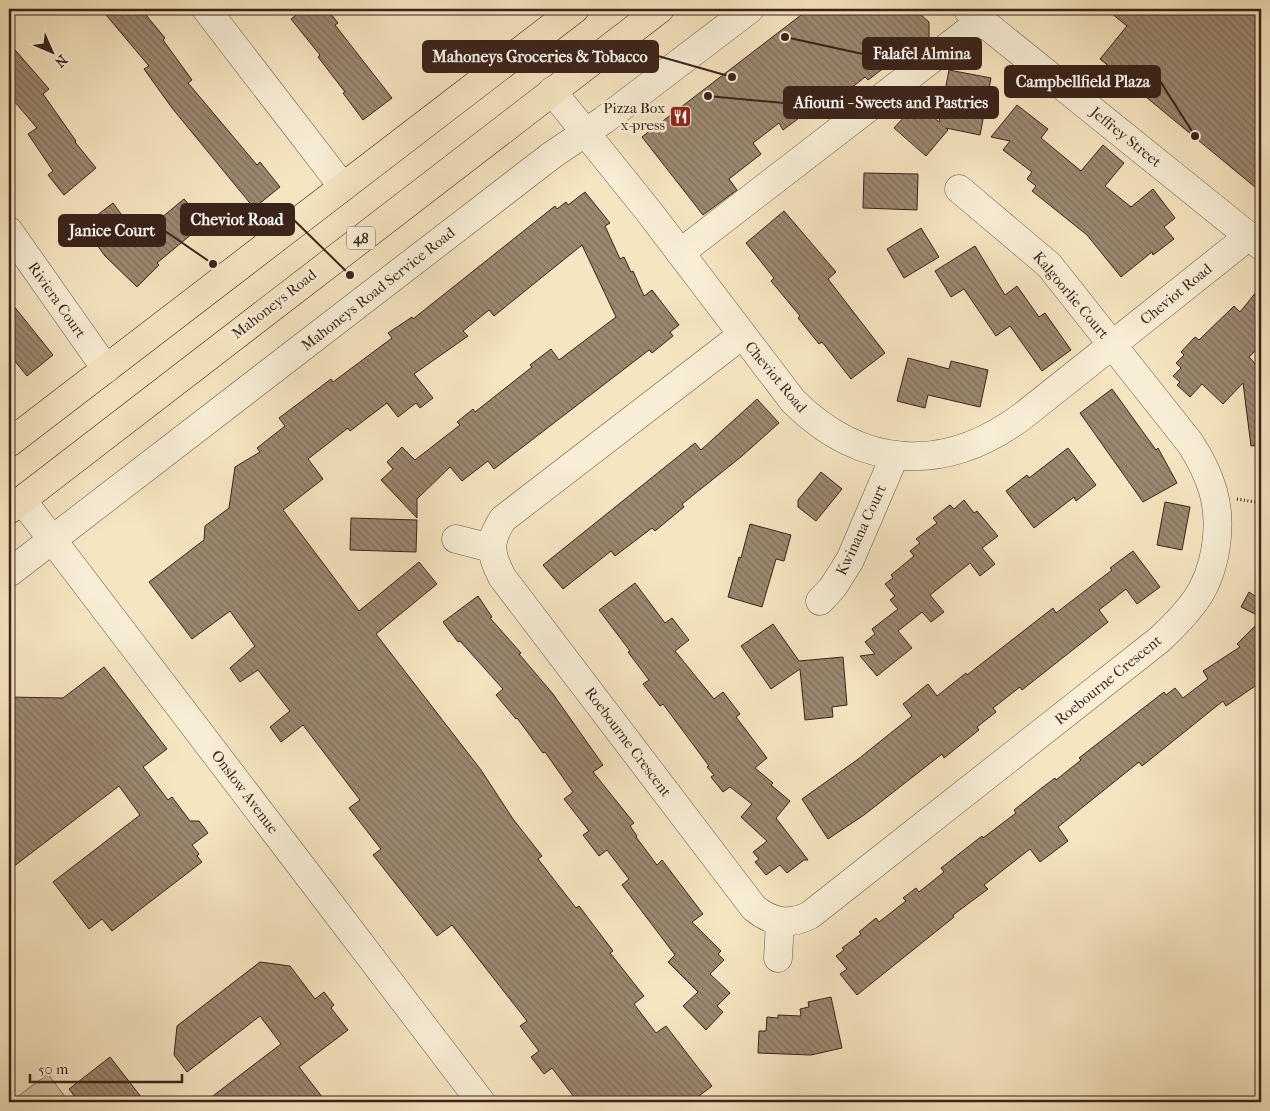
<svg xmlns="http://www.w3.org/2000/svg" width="1270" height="1111" viewBox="0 0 1270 1111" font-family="'IM FELL French Canon',serif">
	<defs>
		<pattern id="building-back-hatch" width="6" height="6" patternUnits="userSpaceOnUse" patternTransform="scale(1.25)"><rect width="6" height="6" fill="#9b8870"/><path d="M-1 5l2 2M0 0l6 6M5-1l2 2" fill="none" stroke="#7f6f5b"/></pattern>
	</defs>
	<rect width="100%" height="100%" fill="#f5e5c0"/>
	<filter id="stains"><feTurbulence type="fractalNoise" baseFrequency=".004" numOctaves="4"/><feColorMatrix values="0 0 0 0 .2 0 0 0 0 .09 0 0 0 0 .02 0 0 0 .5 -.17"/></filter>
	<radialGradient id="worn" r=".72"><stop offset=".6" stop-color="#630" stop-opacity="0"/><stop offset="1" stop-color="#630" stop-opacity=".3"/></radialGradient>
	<!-- green -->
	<path fill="#d5c4a4" stroke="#88745f" d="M 48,1074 L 69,1102 L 10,1102 Z"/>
	<!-- building -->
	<g fill="url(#building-back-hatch)" stroke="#3a231a">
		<path d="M 101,9 L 141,9 L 165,38 L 163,40 L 192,80 L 188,83 L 257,165 L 260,162 L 280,187 L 254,208 L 172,108 L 144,69 L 149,66 Z"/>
		<path d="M 304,9 L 327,9 L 338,23 L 335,25 L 392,98 L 363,120 L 343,93 L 345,92 L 318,57 L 320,55 L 291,19 Z"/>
		<path d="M 809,9 L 914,9 L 929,22 L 929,41 L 901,63 L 897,58 L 868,80 L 865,77 L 840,97 L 847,105 L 834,115 L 826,105 L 813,114 L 810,110 L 783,130 L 779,123 L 753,143 L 761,154 L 729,179 L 737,190 L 703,215 L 642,137 Z"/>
		<path d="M 1106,9 L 1261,9 L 1261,192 L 1100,59 L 1127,26 Z"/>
		<path d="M 9,43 L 49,89 L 43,94 L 76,141 L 75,142 L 96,168 L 64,195 L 48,175 L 53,171 L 28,134 L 37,128 L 9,95 Z"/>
		<path d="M 949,70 L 991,78 L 980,135 L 946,128 L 948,130 L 926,156 L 894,128 L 917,103 L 939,122 Z"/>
		<path d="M 1017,105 L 1048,129 L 1041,138 L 1081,171 L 1103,145 L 1124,163 L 1105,186 L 1131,207 L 1153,189 L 1175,218 L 1164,227 L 1174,239 L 1153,255 L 1152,252 L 1121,277 L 1087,235 L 1032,191 L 1036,186 L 1027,179 L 1032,172 L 1003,150 L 1010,141 L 991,137 Z"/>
		<path d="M 864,173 L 918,174 L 917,210 L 863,208 Z"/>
		<path d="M 585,192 L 610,223 L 605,226 L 620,259 L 624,257 L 631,272 L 633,271 L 644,296 L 652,290 L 679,325 L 670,332 L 673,336 L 652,353 L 649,350 L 494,469 L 488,461 L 462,481 L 450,467 L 417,499 L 417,518 L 381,480 L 393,469 L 387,462 L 402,447 L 415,460 L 460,425 L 457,422 L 473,409 L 475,412 L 532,367 L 530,365 L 551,349 L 559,360 L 616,317 L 582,245 L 494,316 L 489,310 L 463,331 L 468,336 L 414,374 L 433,398 L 420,408 L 416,403 L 398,417 L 387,403 L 350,431 L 348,428 L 308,459 L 323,479 L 283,510 L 359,611 L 419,562 L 437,584 L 376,634 L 481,770 L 513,819 L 542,856 L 538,859 L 576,908 L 579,906 L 613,951 L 610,953 L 644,996 L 634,1004 L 656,1033 L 666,1026 L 712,1086 L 691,1102 L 578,1102 L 552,1068 L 544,1074 L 531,1057 L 539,1051 L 520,1026 L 527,1021 L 452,925 L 437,936 L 373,855 L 381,849 L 349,808 L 360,800 L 303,725 L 281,742 L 270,727 L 290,711 L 258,670 L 240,682 L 230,668 L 255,646 L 230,611 L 192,639 L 149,582 L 204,540 L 205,526 L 229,508 L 235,467 L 260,452 L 257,448 L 285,426 L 279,418 L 331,379 L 333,382 L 392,338 L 388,333 L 412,317 L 413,319 L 555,206 L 557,209 L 566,202 L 568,205 Z"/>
		<path d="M 184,199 L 205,223 L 157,263 L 159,265 L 137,287 L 105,256 L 83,226 L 113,203 L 138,237 Z"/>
		<path d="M 784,211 L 836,272 L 828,279 L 885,353 L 851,379 L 822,342 L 819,344 L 798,318 L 800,316 L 771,281 L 774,278 L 746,243 Z"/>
		<path d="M 921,228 L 939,257 L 904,278 L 887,249 Z"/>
		<path d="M 975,246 L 1005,295 L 1017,286 L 1039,317 L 1045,313 L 1071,350 L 1042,371 L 1010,326 L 996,336 L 964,289 L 951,297 L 935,271 Z"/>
		<path d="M 1261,286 L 1261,345 L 1249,357 L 1261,370 L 1261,445 L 1251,446 L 1243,383 L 1223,404 L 1202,384 L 1190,397 L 1177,385 L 1180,382 L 1173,376 L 1181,368 L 1176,363 L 1184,355 L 1181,352 L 1195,337 L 1199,340 L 1234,306 L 1240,312 Z"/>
		<path d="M 9,300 L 53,355 L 27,376 L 9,354 Z"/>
		<path d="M 908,358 L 949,369 L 951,361 L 988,370 L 980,407 L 928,395 L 925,408 L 897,401 Z"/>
		<path d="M 1112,389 L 1156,450 L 1158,448 L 1177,483 L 1143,502 L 1080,413 Z"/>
		<path d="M 757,399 L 779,423 L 742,456 L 682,504 L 684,507 L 655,531 L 652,528 L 615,556 L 611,551 L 563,589 L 543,565 L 695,443 L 701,450 Z"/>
		<path d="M 1068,448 L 1096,485 L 1076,501 L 1074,497 L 1034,528 L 1006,491 L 1027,475 L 1029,478 Z"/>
		<path d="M 821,472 L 842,489 L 816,521 L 798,507 L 798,500 Z"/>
		<path d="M 964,500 L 974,513 L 977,511 L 998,536 L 982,548 L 995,564 L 980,576 L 970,563 L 930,595 L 944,612 L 931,622 L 922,612 L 898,631 L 912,648 L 877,676 L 860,656 L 875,654 L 865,642 L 875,634 L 872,629 L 898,609 L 890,600 L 895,596 L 885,584 L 893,578 L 891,575 L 914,556 L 910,551 L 920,543 L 916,539 L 937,523 L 933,518 L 950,505 L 954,509 Z"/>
		<path d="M 1165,502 L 1190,507 L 1182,550 L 1157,545 Z"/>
		<path d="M 351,518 L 417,520 L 416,552 L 350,550 Z"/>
		<path d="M 750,524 L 791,535 L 784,561 L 776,559 L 762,607 L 728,597 L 739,557 L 741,558 Z"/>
		<path d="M 1133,551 L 1160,587 L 1137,604 L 1126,589 L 1099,610 L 1108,622 L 1022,690 L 1020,687 L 993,708 L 996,712 L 977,727 L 979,730 L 944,758 L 942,754 L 864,815 L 828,839 L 802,799 L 857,760 L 912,716 L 903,704 L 928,684 L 937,696 L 966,673 L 967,675 L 1053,608 L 1056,613 L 1112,570 L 1110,568 Z"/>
		<path d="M 635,583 L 665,623 L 672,618 L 689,640 L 675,651 L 714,699 L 723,692 L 740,714 L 736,717 L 767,758 L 755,768 L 773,783 L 771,785 L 790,801 L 776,818 L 808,860 L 804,860 L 787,873 L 780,865 L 766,875 L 755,862 L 759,859 L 753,852 L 767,841 L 741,817 L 752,804 L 730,787 L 723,792 L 711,777 L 714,775 L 707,767 L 709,766 L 663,704 L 660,706 L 643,684 L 649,680 L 628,652 L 630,651 L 599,610 Z"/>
		<path d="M 1249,592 L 1261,600 L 1261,617 L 1241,607 Z"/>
		<path d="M 478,596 L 492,617 L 490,618 L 521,653 L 519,654 L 553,694 L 603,765 L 593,772 L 634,823 L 630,826 L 637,836 L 636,837 L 657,865 L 662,860 L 703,914 L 692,922 L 721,951 L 718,954 L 724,960 L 710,974 L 730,993 L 717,1006 L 723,1012 L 706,1030 L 683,1006 L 698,992 L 668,962 L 675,955 L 622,885 L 629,879 L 607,850 L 599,856 L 583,835 L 589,831 L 564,799 L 573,792 L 545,752 L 543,753 L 517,718 L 516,719 L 496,695 L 503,689 L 460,641 L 458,642 L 443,622 Z"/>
		<path d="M 1261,620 L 1261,682 L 1226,706 L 1223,701 L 1142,766 L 1139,762 L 1058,827 L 1068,841 L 1040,862 L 1030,849 L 984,885 L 988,889 L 953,915 L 954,917 L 857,995 L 840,974 L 847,969 L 836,956 L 844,950 L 842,948 L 861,934 L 859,932 L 876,918 L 879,922 L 906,901 L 903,898 L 916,888 L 919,892 L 944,872 L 941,868 L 982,836 L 983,838 L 1016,813 L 1014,810 L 1043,787 L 1055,778 L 1056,780 L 1081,760 L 1079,758 L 1164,692 L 1166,695 L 1175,688 L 1183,698 L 1208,679 L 1203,671 L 1240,647 L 1237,644 Z"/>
		<path d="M 773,624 L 799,661 L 843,657 L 847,705 L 832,707 L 833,717 L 805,720 L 800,669 L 771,689 L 741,646 Z"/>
		<path d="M 104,667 L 167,749 L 143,767 L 168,800 L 172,797 L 190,821 L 199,821 L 208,833 L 192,845 L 199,854 L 197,856 L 202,862 L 112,931 L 102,919 L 89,929 L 53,882 L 140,815 L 119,786 L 9,870 L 9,697 L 63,698 Z"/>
		<path d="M 260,962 L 290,966 L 315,999 L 324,992 L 334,1005 L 331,1008 L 348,1030 L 299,1067 L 326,1102 L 205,1102 L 281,1044 L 260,1016 L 187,1072 L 174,1055 L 177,1026 Z"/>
		<path d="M 831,997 L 842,1048 L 811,1055 L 758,1053 L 759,1031 L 766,1031 L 767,1017 L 778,1018 L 778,1015 L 801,1016 L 800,1009 L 809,1007 L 808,1002 Z"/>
		<path d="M 110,1057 L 145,1102 L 79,1102 L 69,1089 Z"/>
	</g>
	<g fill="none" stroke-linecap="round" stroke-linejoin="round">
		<defs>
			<g id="minor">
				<path d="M 206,9 L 343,187"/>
				<path d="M 968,10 L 1261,246"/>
				<path d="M 552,91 L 650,213 L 793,401 C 862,470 946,474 1024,415 L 1249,236"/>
				<path d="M 9,231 L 106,369"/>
				<path d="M 680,253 L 981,21"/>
				<path d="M 742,335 L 503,519 C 488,541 490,554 502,577 L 754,908 C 771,922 789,926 810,915 L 1159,640 C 1172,628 1184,616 1195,601 C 1216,572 1223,526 1213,491 C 1208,474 1200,458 1190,443 L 1049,265 L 959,189"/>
				<path d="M 22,500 L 481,1102"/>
				<path d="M 456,539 L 491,548"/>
				<path d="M 9,573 L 552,155 L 604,120 L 750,9"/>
				<path d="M 820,601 L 833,587 L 850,560 L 895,455"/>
				<path d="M 778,958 L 780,922"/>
			</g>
			<g id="major">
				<path d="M 9,443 L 575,9"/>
				<path d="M 9,510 L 660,9"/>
			</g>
		</defs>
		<!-- minor casing -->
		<use href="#minor" stroke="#695444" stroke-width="29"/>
		<!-- major casing -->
		<use href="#major" stroke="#3a231a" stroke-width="29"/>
		<!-- path -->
		<path stroke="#3a231a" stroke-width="3" stroke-dasharray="1 2.5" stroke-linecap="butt" d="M 1237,499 L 1261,503"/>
		<!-- minor -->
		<use href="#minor" stroke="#f8eed6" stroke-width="28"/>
		<!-- major -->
		<use href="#major" stroke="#f5e5c0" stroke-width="28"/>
	</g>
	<!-- icons -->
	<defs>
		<symbol id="restaurant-square" viewBox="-11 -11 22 22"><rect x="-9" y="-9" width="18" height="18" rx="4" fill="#8f2418" stroke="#f8eed6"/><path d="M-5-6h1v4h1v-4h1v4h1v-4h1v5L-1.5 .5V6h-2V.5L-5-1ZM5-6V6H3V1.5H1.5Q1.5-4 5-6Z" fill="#fff"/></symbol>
	</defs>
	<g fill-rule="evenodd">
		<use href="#restaurant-square" x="668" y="104" width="25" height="25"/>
	</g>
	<g text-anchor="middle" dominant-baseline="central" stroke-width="5" stroke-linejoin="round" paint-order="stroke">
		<!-- shield labels -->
		<rect fill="#f8eed6" stroke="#736052" stroke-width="1" x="347" y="226.5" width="28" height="23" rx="4"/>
		<g font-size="14" font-weight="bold" fill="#3a231a">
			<text x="361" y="238">48</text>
		</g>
		<!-- poi labels -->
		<g font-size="15" fill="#3a231a" stroke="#f8eed6" text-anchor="end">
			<text x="665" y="108">Pizza Box<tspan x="665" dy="17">x-press</tspan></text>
		</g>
		<!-- street labels -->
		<g font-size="15" fill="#3a231a" stroke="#f8eed6">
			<text transform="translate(1126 137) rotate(39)">Jeffrey Street</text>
			<text transform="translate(378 289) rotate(-38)">Mahoneys Road Service Road</text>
			<text transform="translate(1176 294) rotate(-39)">Cheviot Road</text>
			<text transform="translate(1071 295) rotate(50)">Kalgoorlie Court</text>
			<text transform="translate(57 300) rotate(55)">Riviera Court</text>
			<text transform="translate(274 304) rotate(-38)">Mahoneys Road</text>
			<text transform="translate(776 377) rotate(50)">Cheviot Road</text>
			<text transform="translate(861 530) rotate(-65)">Kwinana Court</text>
			<text transform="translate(1108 680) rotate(-39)">Roebourne Crescent</text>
			<text transform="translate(628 742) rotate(53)">Roebourne Crescent</text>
			<text transform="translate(245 792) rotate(53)">Onslow Avenue</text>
		</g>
	</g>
	<!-- callouts -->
	<path fill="none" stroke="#3a231a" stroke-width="2" d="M785 37L863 54M732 77L658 56M1195 136L1160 81M708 96L784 103M350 275L294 220M213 264L165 231"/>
	<g fill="#3a231a" stroke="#f8eed6" stroke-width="2">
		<circle cx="785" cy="37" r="5"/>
		<circle cx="732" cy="77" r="5"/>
		<circle cx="1195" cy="136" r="5"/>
		<circle cx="708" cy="96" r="5"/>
		<circle cx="350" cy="275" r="5"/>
		<circle cx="213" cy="264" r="5"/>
	</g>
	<g fill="#3a231a" stroke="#3a231a" stroke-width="2">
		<rect x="863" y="38" width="118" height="31" rx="5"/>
		<rect x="423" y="41" width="235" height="31" rx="5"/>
		<rect x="1005" y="66" width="155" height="31" rx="5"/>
		<rect x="784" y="87" width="214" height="31" rx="5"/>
		<rect x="181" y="204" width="113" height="31" rx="5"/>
		<rect x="59" y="215" width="106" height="31" rx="5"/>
	</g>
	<g font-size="16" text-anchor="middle" font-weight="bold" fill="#fff">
		<text x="922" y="59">Falafel Almina</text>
		<text x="540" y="62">Mahoneys Groceries &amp; Tobacco</text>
		<text x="1083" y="87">Campbellfield Plaza</text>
		<text x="891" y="108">Afiouni - Sweets and Pastries</text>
		<text x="237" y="225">Cheviot Road</text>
		<text x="112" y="236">Janice Court</text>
	</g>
	<!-- margin -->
	<rect width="1270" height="1111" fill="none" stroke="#f5e5c0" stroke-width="30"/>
	<rect x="10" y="10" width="1250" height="1091" fill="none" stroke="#3a231a" stroke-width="2.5"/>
	<rect x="15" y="15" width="1240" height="1081" fill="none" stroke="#3a231a"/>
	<!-- north arrow -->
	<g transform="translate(52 52) rotate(135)" stroke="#f8eed6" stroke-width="4" paint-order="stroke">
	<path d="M0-4L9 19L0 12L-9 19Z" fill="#3a231a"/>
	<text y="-8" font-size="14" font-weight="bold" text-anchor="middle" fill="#3a231a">N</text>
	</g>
	<!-- scale -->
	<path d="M30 1074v8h152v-8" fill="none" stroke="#3a231a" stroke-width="2.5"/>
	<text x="38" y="1074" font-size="15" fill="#3a231a" stroke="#f8eed6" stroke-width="4" paint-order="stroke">50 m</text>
	<rect width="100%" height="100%" filter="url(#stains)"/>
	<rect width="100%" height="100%" fill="url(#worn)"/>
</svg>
